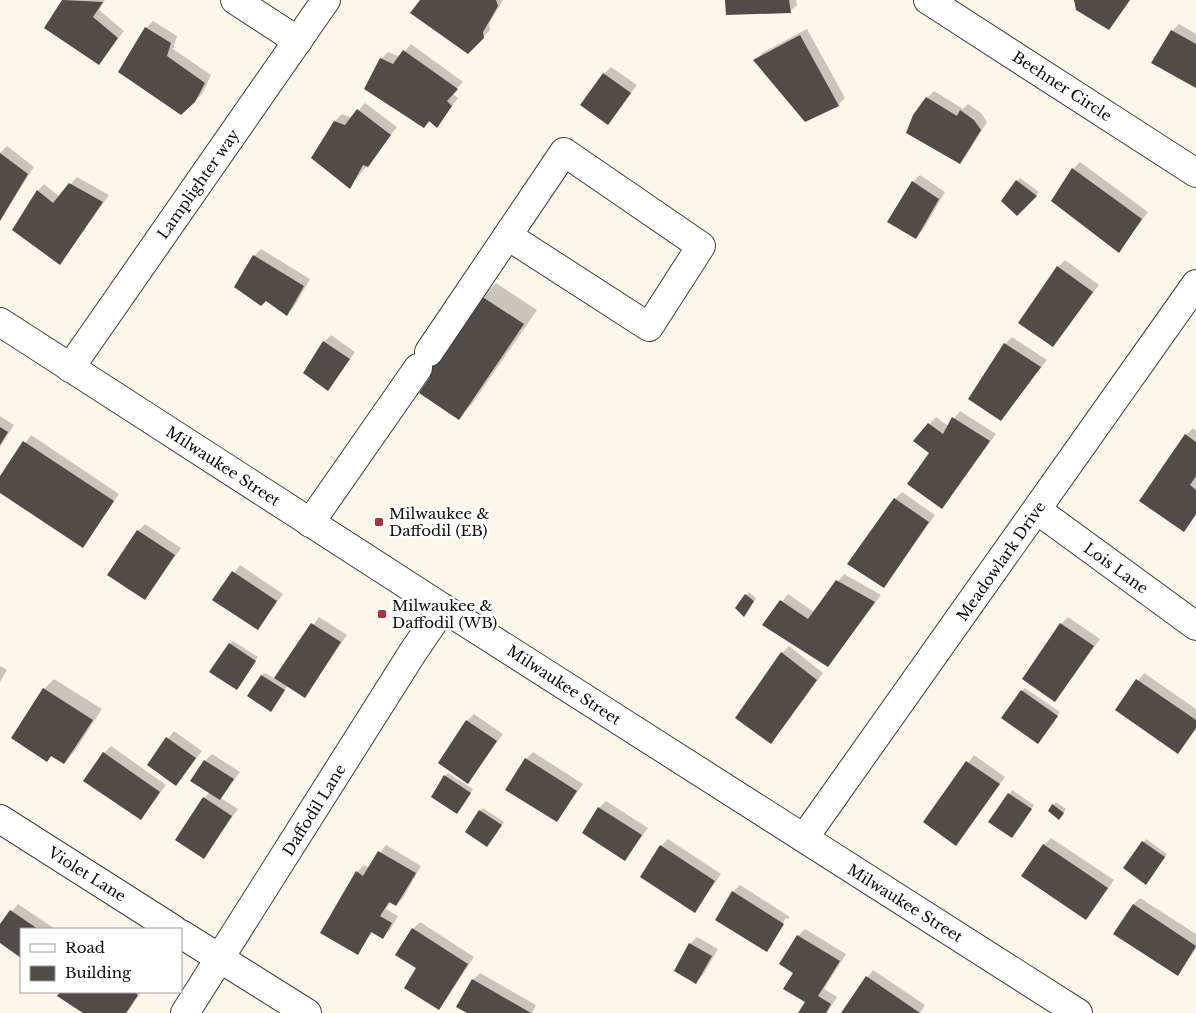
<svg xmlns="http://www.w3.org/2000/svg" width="1196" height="1013" viewBox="0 0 1196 1013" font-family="'Libre Baskerville',serif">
	<rect width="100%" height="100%" fill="#fdf7ea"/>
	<!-- shadow -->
	<g fill="#0003">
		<path d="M 63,0 L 105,0 L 99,10 L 124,31 L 99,63 L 45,27 Z"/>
		<path d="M 421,0 L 503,0 L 489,24 L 490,30 L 468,53 Z"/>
		<path d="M 727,0 L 796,0 L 797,5 L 790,11 Z"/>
		<path d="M 153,21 L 177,36 L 173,49 L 211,75 L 202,94 L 181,113 L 146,28 Z"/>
		<path d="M 1179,24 L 1196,34 L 1196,87 L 1172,31 Z"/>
		<path d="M 807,29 L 845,98 L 838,105 L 805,120 L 755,60 L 762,53 Z"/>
		<path d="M 411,44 L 463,82 L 452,93 L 458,98 L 437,126 L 430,121 L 424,127 L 365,88 L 381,59 L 388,52 L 400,57 Z"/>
		<path d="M 611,67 L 637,85 L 608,123 L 604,74 Z"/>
		<path d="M 934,91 L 963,109 L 968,104 L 981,113 L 987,122 L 966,156 L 960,162 L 927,98 Z"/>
		<path d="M 365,103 L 397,127 L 350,187 L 335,121 L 342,114 L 352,118 Z"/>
		<path d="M 7,146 L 34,167 L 0,220 L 0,153 Z"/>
		<path d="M 1080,162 L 1148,212 L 1119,251 L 1073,169 Z"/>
		<path d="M 920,175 L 945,192 L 923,230 L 916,237 L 889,222 L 913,182 Z"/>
		<path d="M 77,177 L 109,195 L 60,263 L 38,191 L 44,184 L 60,197 Z"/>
		<path d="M 1020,178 L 1039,192 L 1017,215 L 1017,181 Z"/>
		<path d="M 261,249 L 310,279 L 294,307 L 287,314 L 266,299 L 254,256 Z"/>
		<path d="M 1065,260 L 1099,285 L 1053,346 L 1058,267 Z"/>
		<path d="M 496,283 L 537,310 L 472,404 L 459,418 L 482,297 Z"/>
		<path d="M 331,335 L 355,352 L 328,389 L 324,342 Z"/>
		<path d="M 1012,337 L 1047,360 L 1001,419 L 1005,344 Z"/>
		<path d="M 960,411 L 996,434 L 942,508 L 931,453 L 914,441 L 936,417 L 948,426 Z"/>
		<path d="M 0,416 L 14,425 L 0,447 Z"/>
		<path d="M 1193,428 L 1196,431 L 1196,515 L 1184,530 L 1186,435 Z"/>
		<path d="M 31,435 L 119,494 L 82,546 L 0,491 L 0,479 Z"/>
		<path d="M 902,492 L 935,515 L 884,587 L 895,499 Z"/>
		<path d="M 145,524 L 181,548 L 145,598 L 138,531 Z"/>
		<path d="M 240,565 L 283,594 L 258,629 L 214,600 Z"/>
		<path d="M 844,574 L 881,595 L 828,666 L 764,624 L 788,594 L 814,612 Z"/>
		<path d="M 749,592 L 756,598 L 747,612 L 737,608 Z"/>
		<path d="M 319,617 L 347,635 L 305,696 L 288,685 L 274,707 L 262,676 L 265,673 L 275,679 Z"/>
		<path d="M 1068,617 L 1100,639 L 1055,701 L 1061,624 Z"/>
		<path d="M 233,641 L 258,657 L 240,685 L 230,644 Z"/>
		<path d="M 789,646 L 823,673 L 771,743 L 782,653 Z"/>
		<path d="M 0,666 L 7,670 L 0,682 Z"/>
		<path d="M 1144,673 L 1196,709 L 1196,729 L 1178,752 L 1116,710 Z"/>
		<path d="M 54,679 L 102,709 L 74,752 L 64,762 L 52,755 L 47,760 L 44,689 Z"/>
		<path d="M 1025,688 L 1060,712 L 1041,739 L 1022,691 Z"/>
		<path d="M 474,714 L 503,734 L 468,782 L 467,721 Z"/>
		<path d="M 174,731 L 202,751 L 176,785 L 148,764 Z"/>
		<path d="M 111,746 L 166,785 L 141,819 L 104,753 Z"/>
		<path d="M 533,752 L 583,784 L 557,821 L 526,759 Z"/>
		<path d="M 212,754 L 240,772 L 221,798 L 238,809 L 203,857 L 204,798 L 210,792 L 205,761 Z"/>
		<path d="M 974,755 L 1005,777 L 956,844 L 924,822 Z"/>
		<path d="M 448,773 L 473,789 L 460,809 L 445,776 Z"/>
		<path d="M 1012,790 L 1034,805 L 1015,834 L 990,822 Z"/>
		<path d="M 606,801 L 648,828 L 625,859 L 599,808 Z"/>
		<path d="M 1056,802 L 1066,809 L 1062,815 L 1053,805 Z"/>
		<path d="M 483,808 L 504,822 L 490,842 L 480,811 Z"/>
		<path d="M 1051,838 L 1114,880 L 1086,919 L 1044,845 Z"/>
		<path d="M 668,839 L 721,874 L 695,911 L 661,846 Z"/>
		<path d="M 1146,839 L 1167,854 L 1149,880 L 1124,868 Z"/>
		<path d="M 386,845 L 421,866 L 403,898 L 396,905 L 391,902 L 386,909 L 398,916 L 390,930 L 383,937 L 373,931 L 358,953 L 357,872 L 364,865 L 369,868 Z"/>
		<path d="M 740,885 L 790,917 L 788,919 L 786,918 L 770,944 L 773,944 L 767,950 L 733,892 Z"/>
		<path d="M 1140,898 L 1196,934 L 1196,949 L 1178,974 L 1133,905 Z"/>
		<path d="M 18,904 L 55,929 L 21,929 L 21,957 L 0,942 L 0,926 Z"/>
		<path d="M 420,922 L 474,957 L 445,1001 L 438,1008 L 418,968 L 413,929 Z"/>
		<path d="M 805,929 L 846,954 L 824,989 L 837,997 L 827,1013 L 800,1013 L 807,1002 L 795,973 L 798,936 Z"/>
		<path d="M 697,937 L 718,949 L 703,975 L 696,982 L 690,944 Z"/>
		<path d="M 873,970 L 925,1005 L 920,1013 L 842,1013 Z"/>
		<path d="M 480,973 L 536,1005 L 532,1013 L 469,1013 L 458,1006 L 473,980 Z"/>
		<path d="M 61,992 L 141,992 L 127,1013 L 85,1013 L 59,996 Z"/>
	</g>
	<!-- building -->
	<g fill="#524b48">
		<path d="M 62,0 L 103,2 L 93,17 L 118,38 L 99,65 L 44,28 Z"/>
		<path d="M 420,0 L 496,0 L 498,6 L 483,32 L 484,38 L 468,54 L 410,13 Z"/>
		<path d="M 725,0 L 789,0 L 791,13 L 726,15 Z"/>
		<path d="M 1074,0 L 1130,0 L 1109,30 L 1076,10 Z"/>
		<path d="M 145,27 L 171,43 L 167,56 L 205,83 L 195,102 L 181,115 L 118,72 Z"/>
		<path d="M 1171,30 L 1196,44 L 1196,88 L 1151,63 Z"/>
		<path d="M 800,35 L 839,106 L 805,122 L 753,60 Z"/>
		<path d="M 403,50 L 458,89 L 447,101 L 452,106 L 437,128 L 429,121 L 424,128 L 364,89 L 380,58 L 393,64 Z"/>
		<path d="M 603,73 L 631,93 L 608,125 L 580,105 Z"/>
		<path d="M 926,97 L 957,116 L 960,110 L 974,120 L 981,130 L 960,164 L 906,133 L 913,115 Z"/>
		<path d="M 357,109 L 391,135 L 368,167 L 363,165 L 350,189 L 311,158 L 334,121 L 345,125 Z"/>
		<path d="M 0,153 L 28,174 L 0,221 Z"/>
		<path d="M 1072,168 L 1142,219 L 1119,253 L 1051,201 Z"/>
		<path d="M 1016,180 L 1037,196 L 1017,216 L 1001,201 Z"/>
		<path d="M 912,181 L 939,199 L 916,239 L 887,222 Z"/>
		<path d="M 69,183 L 103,202 L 60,265 L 12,230 L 37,190 L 53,203 Z"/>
		<path d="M 253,255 L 304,286 L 287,316 L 266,301 L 261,306 L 234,287 Z"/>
		<path d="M 1057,266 L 1093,292 L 1053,347 L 1018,323 Z"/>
		<path d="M 481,296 L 524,324 L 459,420 L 419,393 L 430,377 L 410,363 L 421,347 Z"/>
		<path d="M 323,341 L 350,359 L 328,391 L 303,373 Z"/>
		<path d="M 1004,343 L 1041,367 L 1001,421 L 968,399 Z"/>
		<path d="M 952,417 L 990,441 L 942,509 L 907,484 L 929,453 L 913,441 L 928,423 L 943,434 Z"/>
		<path d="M 0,427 L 8,432 L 0,445 Z"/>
		<path d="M 1185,434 L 1196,442 L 1196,476 L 1190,485 L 1196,490 L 1196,514 L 1184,532 L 1139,501 Z"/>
		<path d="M 23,441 L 114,501 L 83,548 L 0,493 L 0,476 Z"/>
		<path d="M 894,498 L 929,522 L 884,588 L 847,564 Z"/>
		<path d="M 137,530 L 175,555 L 145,600 L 107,575 Z"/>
		<path d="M 232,571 L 277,601 L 258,630 L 212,600 Z"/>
		<path d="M 836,580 L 875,602 L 828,667 L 762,625 L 780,600 L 808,619 Z"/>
		<path d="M 745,594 L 754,601 L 744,617 L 735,608 Z"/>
		<path d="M 311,623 L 341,642 L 305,698 L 274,678 Z"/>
		<path d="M 1060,623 L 1094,646 L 1055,702 L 1022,679 Z"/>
		<path d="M 229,643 L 256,661 L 237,690 L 209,672 Z"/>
		<path d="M 781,652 L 817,680 L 771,744 L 735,718 Z"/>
		<path d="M 261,675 L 285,690 L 271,712 L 247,696 Z"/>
		<path d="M 1136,679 L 1196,720 L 1196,728 L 1178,754 L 1115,710 Z"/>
		<path d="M 43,688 L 93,720 L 64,764 L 51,756 L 47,762 L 11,738 Z"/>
		<path d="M 1021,690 L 1058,716 L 1038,744 L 1001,718 Z"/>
		<path d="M 466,720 L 497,741 L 468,784 L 438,763 Z"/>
		<path d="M 166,737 L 196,758 L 176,786 L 147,765 Z"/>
		<path d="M 103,752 L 160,792 L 141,820 L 83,781 Z"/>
		<path d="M 525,758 L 577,791 L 557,822 L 505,790 Z"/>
		<path d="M 204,760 L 234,779 L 220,800 L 190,781 Z"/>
		<path d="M 966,761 L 1000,784 L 956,846 L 923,822 Z"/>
		<path d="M 444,775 L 471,793 L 457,814 L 431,797 Z"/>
		<path d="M 1008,793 L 1032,809 L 1012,838 L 988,822 Z"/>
		<path d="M 203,797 L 232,816 L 204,859 L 175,840 Z"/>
		<path d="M 1052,804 L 1064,813 L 1059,820 L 1048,811 Z"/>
		<path d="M 598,807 L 642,835 L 625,861 L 582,833 Z"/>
		<path d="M 479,810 L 502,825 L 487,847 L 465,832 Z"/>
		<path d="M 1142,841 L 1165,857 L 1146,885 L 1123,868 Z"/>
		<path d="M 1043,844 L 1108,888 L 1086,920 L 1021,876 Z"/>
		<path d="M 660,845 L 715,881 L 695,913 L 640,877 Z"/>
		<path d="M 378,851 L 416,873 L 396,906 L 389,902 L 380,916 L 392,923 L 383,939 L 371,932 L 358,955 L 320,933 L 356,871 L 363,876 Z"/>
		<path d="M 732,891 L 784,924 L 767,952 L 715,920 Z"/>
		<path d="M 1133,904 L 1196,946 L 1178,976 L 1113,934 Z"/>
		<path d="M 10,910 L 38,929 L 21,929 L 21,958 L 0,943 L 0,924 Z"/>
		<path d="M 412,928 L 468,964 L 439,1010 L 404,988 L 416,968 L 395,955 Z"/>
		<path d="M 797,935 L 840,961 L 818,996 L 831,1004 L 826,1013 L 798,1013 L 805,1002 L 783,989 L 793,973 L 779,964 Z"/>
		<path d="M 689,943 L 712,956 L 696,984 L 674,971 Z"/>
		<path d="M 866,976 L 920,1013 L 841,1013 Z"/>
		<path d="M 472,979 L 531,1013 L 467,1013 L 456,1007 Z"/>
		<path d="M 60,992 L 134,992 L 138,995 L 126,1013 L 83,1013 L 57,996 Z"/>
	</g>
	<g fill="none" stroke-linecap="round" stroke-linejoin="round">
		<defs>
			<g id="minor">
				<path d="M 235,0 L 298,41"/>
				<path d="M 928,0 L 1196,173"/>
				<path d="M 0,322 L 443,608 L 1078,1013"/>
				<path d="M 429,352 L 564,152 L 701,246 L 649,327 L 508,236"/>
				<path d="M 70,368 L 326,0"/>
				<path d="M 1037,510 L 1196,626"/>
				<path d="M 310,523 L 418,368"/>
				<path d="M 0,819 L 173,929"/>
				<path d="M 804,838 L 1196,284"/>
				<path d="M 181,934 L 307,1013"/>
				<path d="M 185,1013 L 413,652 L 443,608"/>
			</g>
		</defs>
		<!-- minor casing -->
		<use href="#minor" stroke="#3d3d3d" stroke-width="30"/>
		<!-- minor -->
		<use href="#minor" stroke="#fff" stroke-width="28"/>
	</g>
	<!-- markers -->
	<g fill="#ab3244" stroke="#fff" stroke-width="2">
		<rect x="374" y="517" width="10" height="10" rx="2.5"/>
		<rect x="377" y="609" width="10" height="10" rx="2.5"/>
	</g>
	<g text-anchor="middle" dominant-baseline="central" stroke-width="5" stroke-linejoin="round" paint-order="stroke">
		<!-- street labels -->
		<g font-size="15" fill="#0a0a0a" stroke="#fff">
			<text transform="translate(1062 86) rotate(33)">Beehner Circle</text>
			<text transform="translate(198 184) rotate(-55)">Lamplighter way</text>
			<text transform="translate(223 466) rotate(33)">Milwaukee Street</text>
			<text transform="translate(1001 561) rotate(-55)">Meadowlark Drive</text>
			<text transform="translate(1116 568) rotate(36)">Lois Lane</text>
			<text transform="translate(564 685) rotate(33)">Milwaukee Street</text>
			<text transform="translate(314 810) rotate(-58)">Daffodil Lane</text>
			<text transform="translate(87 874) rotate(32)">Violet Lane</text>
			<text transform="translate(905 903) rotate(32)">Milwaukee Street</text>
		</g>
		<!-- poi labels -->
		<g font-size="15" fill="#0a0a0a" stroke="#fff" text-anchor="start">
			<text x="389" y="513">Milwaukee &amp;<tspan x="389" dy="17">Daffodil (EB)</tspan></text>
			<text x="392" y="605">Milwaukee &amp;<tspan x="392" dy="17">Daffodil (WB)</tspan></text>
		</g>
	</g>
	<!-- legend -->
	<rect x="20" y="928" width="162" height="65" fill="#ffffff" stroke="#9d9d9d"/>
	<rect x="30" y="944" width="25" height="8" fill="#ffffff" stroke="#9d9d9d"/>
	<text x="65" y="953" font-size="15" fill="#0a0a0a">Road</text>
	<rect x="30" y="966" width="25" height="15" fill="#524b48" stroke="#9d9d9d"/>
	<text x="65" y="978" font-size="15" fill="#0a0a0a">Building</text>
</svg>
